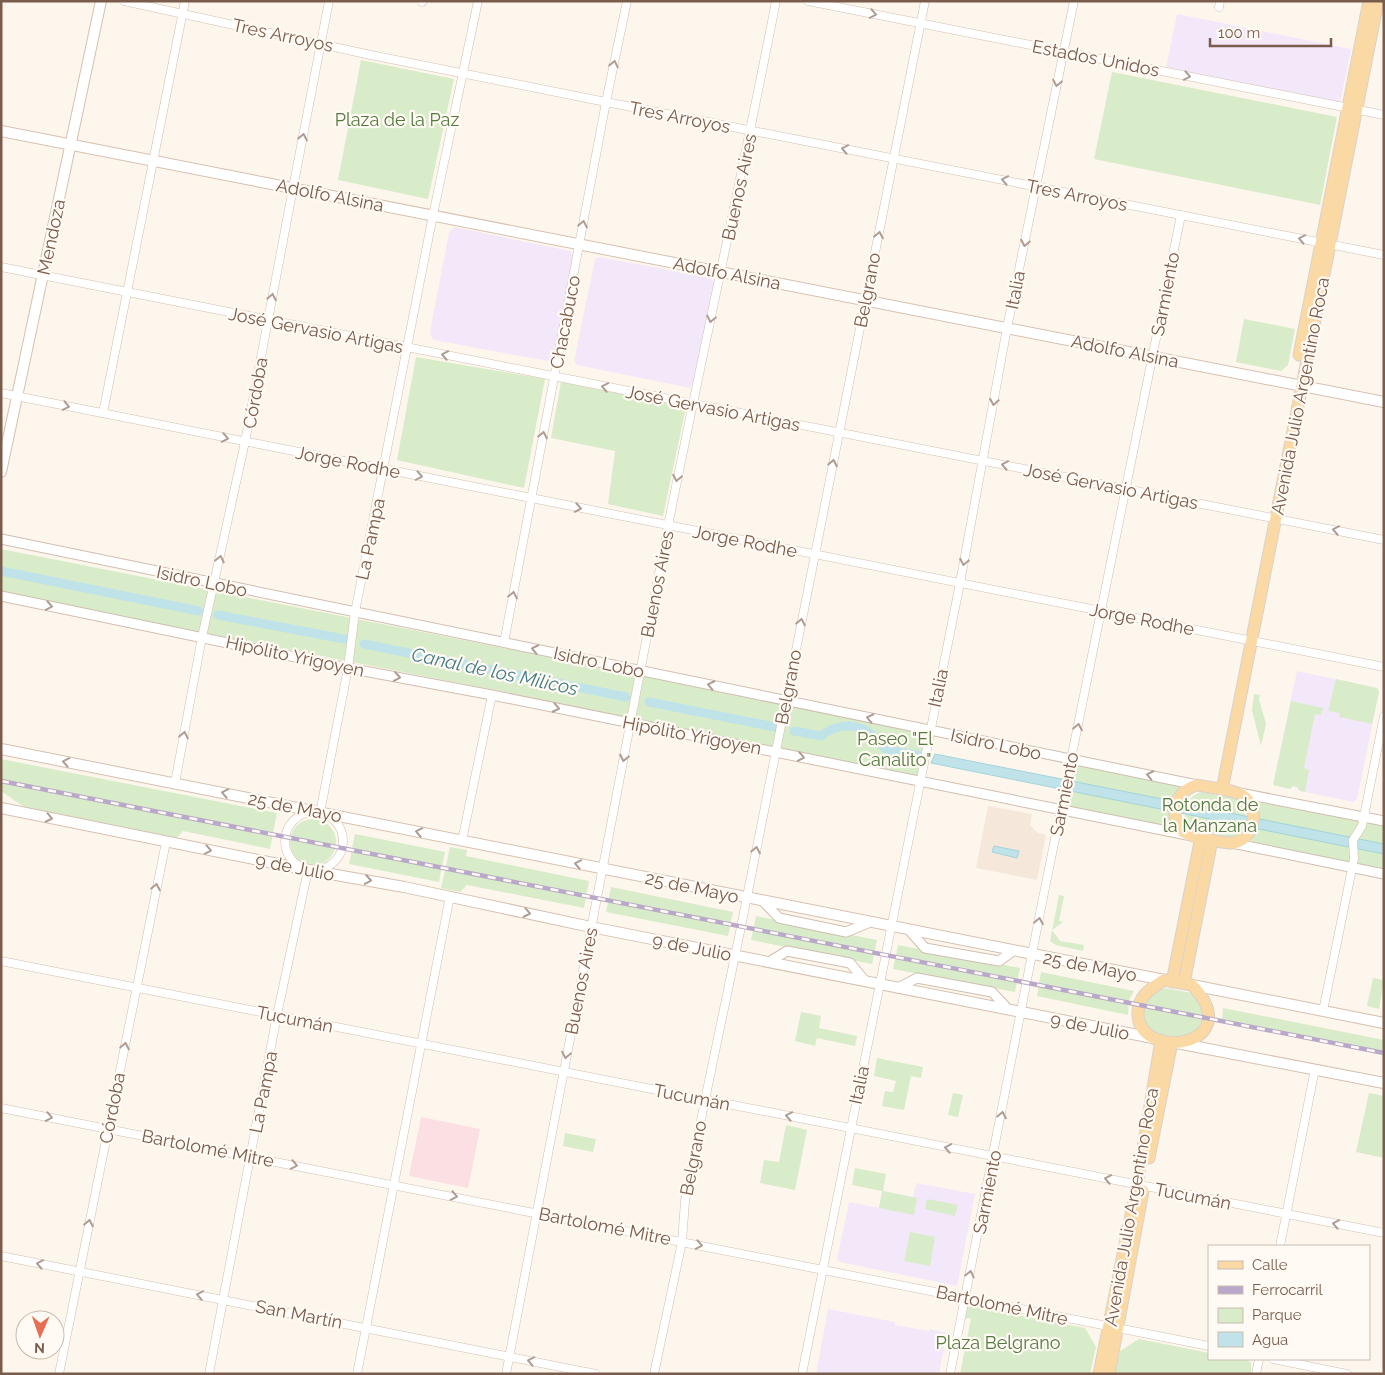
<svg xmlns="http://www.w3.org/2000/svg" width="1385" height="1375" viewBox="0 0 1385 1375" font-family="Raleway,sans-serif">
	<rect width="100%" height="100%" fill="#fdf6ec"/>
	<!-- residential -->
	<path fill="#f5e8da" d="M 988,806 L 1032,814 L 1030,825 L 1038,833 L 1046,835 L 1037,880 L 976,868 Z"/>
	<!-- education -->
	<g fill="#f3e8fa">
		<path d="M 1177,14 L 1351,49 L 1340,103 L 1166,68 Z"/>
		<path d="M 454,227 L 570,251 L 573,255 L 567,292 L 554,358 L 548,361 L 434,340 L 430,334 L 431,326 L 449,233 Z"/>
		<path d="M 599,257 L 711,278 L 714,283 L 694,381 L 690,388 L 577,365 L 574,361 L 595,259 Z"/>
		<path d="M 1297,671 L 1377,688 L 1379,692 L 1357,799 L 1353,802 L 1300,791 L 1297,787 L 1293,786 L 1290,789 L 1273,785 Z"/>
		<path d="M 916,1183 L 975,1194 L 957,1286 L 840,1262 L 837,1259 L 849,1202 L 879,1208 L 883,1191 L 913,1197 Z"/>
		<path d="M 828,1309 L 895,1322 L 895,1325 L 929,1331 L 930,1329 L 947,1333 L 939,1374 L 816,1374 Z"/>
	</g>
	<!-- medical -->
	<path fill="#fbdfe3" d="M 421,1117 L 480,1129 L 468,1188 L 409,1176 Z"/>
	<!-- green -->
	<g fill="#d8ecc9">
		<path d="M 361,60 L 454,79 L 428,199 L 338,180 Z"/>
		<path d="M 1112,72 L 1337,117 L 1320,205 L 1094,159 Z"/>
		<path d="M 1244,319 L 1295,329 L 1288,365 L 1281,371 L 1236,362 Z"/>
		<path d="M 416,357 L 545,379 L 524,488 L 397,460 Z"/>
		<path d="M 561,382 L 686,407 L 663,516 L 608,504 L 615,451 L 551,438 Z"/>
		<path d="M 1,549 L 930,732 L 918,777 L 505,692 L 1,593 Z"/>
		<path d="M 1336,679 L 1377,688 L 1379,692 L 1372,724 L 1339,717 L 1340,713 L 1328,711 Z"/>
		<path d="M 1254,694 L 1260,695 L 1259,699 L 1266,724 L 1261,746 L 1252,710 Z"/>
		<path d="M 1291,701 L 1323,708 L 1321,715 L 1315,714 L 1304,768 L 1309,770 L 1305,792 L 1300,791 L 1297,787 L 1293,786 L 1290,789 L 1273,785 Z"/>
		<path d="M 1,759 L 277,813 L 270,849 L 183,831 L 177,838 L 24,807 L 1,791 Z"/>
		<path d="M 1080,764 L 1183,785 L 1174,828 L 1071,807 L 1069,799 L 1076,768 Z"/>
		<path d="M 1202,792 L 1235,798 C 1251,806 1249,838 1228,839 C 1217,839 1204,833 1193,831 C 1180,818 1183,797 1202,792 Z"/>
		<path d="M 1264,802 L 1384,825 L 1384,871 L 1253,844 L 1251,836 L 1257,806 L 1260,803 Z"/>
		<circle cx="313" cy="842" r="23"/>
		<path d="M 355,834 L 445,852 L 439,882 L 349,864 Z"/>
		<path d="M 450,847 L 467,850 L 466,856 L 589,881 L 584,908 L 467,885 L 460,892 L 441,888 Z"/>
		<path d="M 611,887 L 733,912 L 728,936 L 606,912 Z"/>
		<path d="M 1059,895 L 1064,896 L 1059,921 L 1063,922 L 1052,930 L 1060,941 L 1084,945 L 1083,951 L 1056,945 L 1050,941 Z"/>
		<path d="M 756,916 L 877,940 L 872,964 L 751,940 Z"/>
		<path d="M 898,945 L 1020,968 L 1015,992 L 893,969 Z"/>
		<path d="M 1041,972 L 1134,991 L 1129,1000 L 1128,1015 L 1037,996 Z"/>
		<path d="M 1373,978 L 1384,980 L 1379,1009 L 1367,1006 Z"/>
		<path d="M 1165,988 L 1192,993 L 1205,1010 L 1200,1030 C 1195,1033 1188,1038 1183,1038 C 1175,1038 1158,1035 1152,1031 C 1143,1024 1141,1007 1148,998 C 1152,993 1159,990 1165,988 Z"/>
		<path d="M 1223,1008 L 1384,1040 L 1384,1054 L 1222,1022 Z"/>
		<path d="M 801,1012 L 821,1016 L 819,1028 L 857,1036 L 855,1046 L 817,1038 L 815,1046 L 795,1041 Z"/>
		<path d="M 877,1058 L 923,1067 L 921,1078 L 911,1076 L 904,1110 L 882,1106 L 885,1091 L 893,1092 L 896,1081 L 874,1076 Z"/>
		<path d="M 953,1093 L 963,1095 L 958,1117 L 948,1115 Z"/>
		<path d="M 1369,1093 L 1384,1096 L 1384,1158 L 1356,1152 Z"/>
		<path d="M 786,1125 L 807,1130 L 795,1190 L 760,1183 L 764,1160 L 779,1162 Z"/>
		<path d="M 565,1133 L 596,1139 L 593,1152 L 563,1146 Z"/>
		<path d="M 855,1168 L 886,1174 L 883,1191 L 917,1198 L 914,1215 L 879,1208 L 882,1191 L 852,1185 Z"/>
		<path d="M 927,1199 L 958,1205 L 955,1216 L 925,1209 Z"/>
		<path d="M 910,1232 L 935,1237 L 930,1266 L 904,1261 Z"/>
		<path d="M 973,1306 L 1085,1328 L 1096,1347 L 1090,1374 L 960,1374 L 971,1318 L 964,1319 L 967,1307 Z"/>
		<path d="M 1139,1339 L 1209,1353 L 1209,1359 L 1247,1360 L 1251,1363 L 1251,1374 L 1115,1374 L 1120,1351 Z"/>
	</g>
	<!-- water -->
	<g fill="#bfe3e8" stroke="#a5d3da">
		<path d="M 935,754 L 1213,809 L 1213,807 L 1220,809 L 1220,811 L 1384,844 L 1384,854 L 1218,821 L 1217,823 L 1210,822 L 1210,819 L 931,763 Z"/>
		<path d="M 994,846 L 1019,851 L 1017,858 L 992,852 Z"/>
	</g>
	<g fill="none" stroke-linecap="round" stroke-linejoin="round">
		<!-- canal -->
		<g stroke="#bfe3e8" stroke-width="9">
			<path d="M 1,571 L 199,611"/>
			<path d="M 218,615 L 344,639"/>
			<path d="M 364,644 L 626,697"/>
			<path d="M 649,702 L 775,727"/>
			<path d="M 794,731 L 821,736 C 836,724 857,722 872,735 C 877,739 881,747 886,749 C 896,752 908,753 918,755"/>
		</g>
		<defs>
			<g id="minor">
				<path d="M 124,1 L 366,54 L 606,102 L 1384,255"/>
				<path d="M 808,1 L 1384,115"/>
				<path d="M 422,2 L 423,1"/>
				<path d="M 1219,7 L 1220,1"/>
				<path d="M 1,267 L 1384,540"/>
				<path d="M 1,393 L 1384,667"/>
				<path d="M 103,413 L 185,1"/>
				<path d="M 504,643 L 606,102 L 627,1"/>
				<path d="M 175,783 L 202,637 L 245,442 L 293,188 L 329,1"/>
				<circle cx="314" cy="841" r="29"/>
				<path d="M 320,813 L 348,668 L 355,612 L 433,215 L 478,1"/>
				<path d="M 462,841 L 492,695"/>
				<path d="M 1,961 L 1384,1233"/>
				<path d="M 1323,1011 L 1354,859 L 1353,840 L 1362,826 L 1384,716"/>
				<path d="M 1,1108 L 1209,1346"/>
				<path d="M 1280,1246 L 1315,1069"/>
				<path d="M 1,1256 L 596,1374"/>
				<path d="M 1273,1359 L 1347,1374"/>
				<path d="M 59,1374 L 166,842"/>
				<path d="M 209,1374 L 277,1015 L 308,870"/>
				<path d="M 357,1374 L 450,896"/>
				<path d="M 506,1374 L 668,526 C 703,350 742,176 776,1"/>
				<path d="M 654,1374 L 682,1242 L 685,1201 L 705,1100 L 741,927 L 925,1"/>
				<path d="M 802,1374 L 960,583 L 1007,328 L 1074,1"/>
				<path d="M 950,1374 L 1041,908 L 1181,215"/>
				<path d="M 1256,1374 L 1259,1359"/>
			</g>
			<g id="tertiary">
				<path d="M 1,539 L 1197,785"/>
				<path d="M 1,596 L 348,668 L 492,695 L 1187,835"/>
				<path d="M 1240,793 L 1384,821"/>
				<path d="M 1232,843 L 1384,874"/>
				<path d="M 763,901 L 779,918 L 846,932 L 868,923"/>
				<path d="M 910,931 L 925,948 L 999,961 L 1013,951"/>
				<path d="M 769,962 L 787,951 L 850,963 L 865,981"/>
				<path d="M 898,988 L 917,978 L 992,992 L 1008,1009"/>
			</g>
			<g id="secondary">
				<path d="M 1,131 L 1384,402"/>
				<path d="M 1,472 L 101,1"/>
				<path d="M 1,749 L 1164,980"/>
				<path d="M 1,808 L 308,870 L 404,887 L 591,927 L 1153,1038"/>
				<path d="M 1192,985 L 1384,1023"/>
				<path d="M 1177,1043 L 1384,1083"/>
			</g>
			<g id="primary">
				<path d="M 1299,355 L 1369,1"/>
				<path d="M 1197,785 C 1210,788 1236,789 1245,797 C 1262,812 1252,844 1229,843 C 1218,842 1189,837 1181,830 C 1177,827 1176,821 1175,816 C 1174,801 1182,789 1197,785 Z"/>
				<path d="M 1222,790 L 1378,1"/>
				<path d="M 1164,980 L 1192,985 C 1249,1045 1141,1063 1138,1015 C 1137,997 1150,989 1164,980 Z"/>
				<path d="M 1172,982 L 1201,837"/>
				<path d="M 1184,983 L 1212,840"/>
				<path d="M 1149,1158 L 1172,1042"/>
				<path d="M 1099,1374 L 1137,1185 L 1161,1040"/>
				<path d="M 1109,1374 L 1143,1191"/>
			</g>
		</defs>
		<!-- minor casing -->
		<use href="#minor" stroke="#d1beb0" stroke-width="9"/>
		<!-- tertiary casing -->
		<use href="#tertiary" stroke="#d1beb0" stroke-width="11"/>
		<!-- secondary casing -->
		<use href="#secondary" stroke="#d6c0b0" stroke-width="12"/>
		<!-- primary casing -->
		<use href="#primary" stroke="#dad1cd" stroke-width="13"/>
		<!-- minor -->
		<use href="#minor" stroke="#fff" stroke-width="8"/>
		<!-- tertiary -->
		<use href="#tertiary" stroke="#fff" stroke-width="9"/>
		<!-- secondary -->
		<use href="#secondary" stroke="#fff" stroke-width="10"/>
		<!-- primary -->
		<use href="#primary" stroke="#fbd9a5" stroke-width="11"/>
		<defs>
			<path id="rail" d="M 1,781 L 1384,1053"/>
		</defs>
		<!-- rail casing -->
		<use href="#rail" stroke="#b9a8c9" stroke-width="4.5"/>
		<!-- rail -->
		<use href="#rail" stroke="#fffaf3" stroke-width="2.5" stroke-dasharray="8" stroke-linecap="butt"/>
	</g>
	<!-- one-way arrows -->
	<defs><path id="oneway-chevron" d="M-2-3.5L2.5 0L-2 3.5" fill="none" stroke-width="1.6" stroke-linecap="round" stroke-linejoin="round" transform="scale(1.25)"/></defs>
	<g stroke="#af9d94">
		<use href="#oneway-chevron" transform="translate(873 14) rotate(11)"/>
		<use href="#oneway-chevron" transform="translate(614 64) rotate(-78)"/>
		<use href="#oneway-chevron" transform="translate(1187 76) rotate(11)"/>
		<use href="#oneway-chevron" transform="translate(1057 83) rotate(101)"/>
		<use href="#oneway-chevron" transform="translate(303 137) rotate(-79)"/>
		<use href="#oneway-chevron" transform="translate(845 149) rotate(-169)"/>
		<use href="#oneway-chevron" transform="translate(1005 180) rotate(-169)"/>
		<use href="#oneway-chevron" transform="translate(583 224) rotate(-79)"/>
		<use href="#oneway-chevron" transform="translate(879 235) rotate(-79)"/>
		<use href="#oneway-chevron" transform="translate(1302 239) rotate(-169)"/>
		<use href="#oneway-chevron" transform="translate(1025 243) rotate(101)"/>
		<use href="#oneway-chevron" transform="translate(272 297) rotate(-80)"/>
		<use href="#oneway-chevron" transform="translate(711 319) rotate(102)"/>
		<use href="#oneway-chevron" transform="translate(445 355) rotate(-169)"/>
		<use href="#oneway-chevron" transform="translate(605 387) rotate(-169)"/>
		<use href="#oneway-chevron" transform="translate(994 402) rotate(100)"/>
		<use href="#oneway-chevron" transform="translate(66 406) rotate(11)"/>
		<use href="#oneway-chevron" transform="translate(543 435) rotate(-79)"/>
		<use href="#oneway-chevron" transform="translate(225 438) rotate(11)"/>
		<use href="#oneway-chevron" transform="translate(833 463) rotate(-79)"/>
		<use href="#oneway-chevron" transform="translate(1005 465) rotate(-169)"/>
		<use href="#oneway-chevron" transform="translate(419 476) rotate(11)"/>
		<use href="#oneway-chevron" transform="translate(677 478) rotate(101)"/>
		<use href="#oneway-chevron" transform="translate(578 508) rotate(11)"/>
		<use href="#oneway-chevron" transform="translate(1336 530) rotate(-169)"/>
		<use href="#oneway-chevron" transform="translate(220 559) rotate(-78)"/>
		<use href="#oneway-chevron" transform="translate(964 562) rotate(101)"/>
		<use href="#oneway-chevron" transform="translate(513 595) rotate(-79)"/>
		<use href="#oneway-chevron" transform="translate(49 606) rotate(11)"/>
		<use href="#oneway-chevron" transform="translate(801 622) rotate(-79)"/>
		<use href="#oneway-chevron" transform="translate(535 649) rotate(-168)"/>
		<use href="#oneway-chevron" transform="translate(397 677) rotate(10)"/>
		<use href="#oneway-chevron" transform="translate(711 685) rotate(-168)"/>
		<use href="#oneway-chevron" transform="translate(556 708) rotate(12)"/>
		<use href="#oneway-chevron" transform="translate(870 718) rotate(-168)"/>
		<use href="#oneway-chevron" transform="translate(1078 727) rotate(-79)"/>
		<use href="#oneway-chevron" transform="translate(184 735) rotate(-79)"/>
		<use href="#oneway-chevron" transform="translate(801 757) rotate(11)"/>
		<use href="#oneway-chevron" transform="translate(624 758) rotate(101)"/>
		<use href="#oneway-chevron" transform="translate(66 762) rotate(-169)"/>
		<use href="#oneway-chevron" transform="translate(1150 775) rotate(-168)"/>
		<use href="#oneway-chevron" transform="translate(225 793) rotate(-169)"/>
		<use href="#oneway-chevron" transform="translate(49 818) rotate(12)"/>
		<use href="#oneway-chevron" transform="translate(419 832) rotate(-169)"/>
		<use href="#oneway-chevron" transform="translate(208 850) rotate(11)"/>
		<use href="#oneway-chevron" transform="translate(756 850) rotate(-79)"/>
		<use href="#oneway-chevron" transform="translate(578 864) rotate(-169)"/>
		<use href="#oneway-chevron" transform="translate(368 880) rotate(10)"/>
		<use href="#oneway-chevron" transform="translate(156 887) rotate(-79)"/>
		<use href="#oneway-chevron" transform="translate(527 913) rotate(12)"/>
		<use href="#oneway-chevron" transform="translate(1039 921) rotate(-79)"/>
		<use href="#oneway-chevron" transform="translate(125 1046) rotate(-79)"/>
		<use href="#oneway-chevron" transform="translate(566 1055) rotate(101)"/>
		<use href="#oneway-chevron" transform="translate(1002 1115) rotate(-79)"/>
		<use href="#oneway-chevron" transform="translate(789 1116) rotate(-169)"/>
		<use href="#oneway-chevron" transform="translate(49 1117) rotate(11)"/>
		<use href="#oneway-chevron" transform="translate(948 1148) rotate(-169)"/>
		<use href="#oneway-chevron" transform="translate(294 1165) rotate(11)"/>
		<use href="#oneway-chevron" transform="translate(1108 1179) rotate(-169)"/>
		<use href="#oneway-chevron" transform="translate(454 1196) rotate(11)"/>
		<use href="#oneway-chevron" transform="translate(89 1223) rotate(-79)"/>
		<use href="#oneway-chevron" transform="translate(1336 1224) rotate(-169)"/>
		<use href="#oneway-chevron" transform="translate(699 1245) rotate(11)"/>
		<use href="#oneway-chevron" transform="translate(40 1264) rotate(-169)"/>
		<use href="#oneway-chevron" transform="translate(970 1274) rotate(-77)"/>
		<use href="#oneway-chevron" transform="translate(200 1295) rotate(-169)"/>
		<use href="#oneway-chevron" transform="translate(531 1361) rotate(-169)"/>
	</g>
	<g text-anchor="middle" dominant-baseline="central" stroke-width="4.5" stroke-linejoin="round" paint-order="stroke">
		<!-- street labels -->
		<g font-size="18" fill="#7a5c4d" stroke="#fffaf3">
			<text transform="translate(283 35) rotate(12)">Tres Arroyos</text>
			<text transform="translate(1096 58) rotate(11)">Estados Unidos</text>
			<text transform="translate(680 117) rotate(11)">Tres Arroyos</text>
			<text transform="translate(739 187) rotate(-78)">Buenos Aires</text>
			<text transform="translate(330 195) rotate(11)">Adolfo Alsina</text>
			<text transform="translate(1077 195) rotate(11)">Tres Arroyos</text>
			<text transform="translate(51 237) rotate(-78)">Mendoza</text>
			<text transform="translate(727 273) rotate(11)">Adolfo Alsina</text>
			<text transform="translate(867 290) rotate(-79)">Belgrano</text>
			<text transform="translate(1015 290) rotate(-79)">Italia</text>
			<text transform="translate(1165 294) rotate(-79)">Sarmiento</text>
			<text transform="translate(565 322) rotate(-79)">Chacabuco</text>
			<text transform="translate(316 330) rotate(11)">José Gervasio Artigas</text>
			<text transform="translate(1125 351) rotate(11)">Adolfo Alsina</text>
			<text transform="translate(255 393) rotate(-80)">Córdoba</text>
			<text transform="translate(1300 396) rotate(-79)">Avenida Julio Argentino Roca</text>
			<text transform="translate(713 408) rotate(11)">José Gervasio Artigas</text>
			<text transform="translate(348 462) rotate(11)">Jorge Rodhe</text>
			<text transform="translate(1111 486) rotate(11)">José Gervasio Artigas</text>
			<text transform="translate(370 539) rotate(-78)">La Pampa</text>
			<text transform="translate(745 541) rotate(11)">Jorge Rodhe</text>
			<text transform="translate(202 581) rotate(12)">Isidro Lobo</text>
			<text transform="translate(657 584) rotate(-79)">Buenos Aires</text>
			<text transform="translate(1142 619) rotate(11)">Jorge Rodhe</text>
			<text transform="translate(295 656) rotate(12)">Hipólito Yrigoyen</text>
			<text transform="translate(599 662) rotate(12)">Isidro Lobo</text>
			<text transform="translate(788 687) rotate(-79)">Belgrano</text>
			<text transform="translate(938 688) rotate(-78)">Italia</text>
			<text transform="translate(692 735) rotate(11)">Hipólito Yrigoyen</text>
			<text transform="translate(996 744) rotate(12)">Isidro Lobo</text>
			<text transform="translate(1064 794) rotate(-79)">Sarmiento</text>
			<text transform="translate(295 807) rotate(11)">25 de Mayo</text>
			<text transform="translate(295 867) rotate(11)">9 de Julio</text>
			<text transform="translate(692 887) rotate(12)">25 de Mayo</text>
			<text transform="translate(692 947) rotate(11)">9 de Julio</text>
			<text transform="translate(1090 966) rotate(11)">25 de Mayo</text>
			<text transform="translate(581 981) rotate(-79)">Buenos Aires</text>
			<text transform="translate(295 1019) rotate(11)">Tucumán</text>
			<text transform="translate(1090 1026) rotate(11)">9 de Julio</text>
			<text transform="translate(859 1085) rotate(-78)">Italia</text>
			<text transform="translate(263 1092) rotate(-79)">La Pampa</text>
			<text transform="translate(692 1097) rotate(11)">Tucumán</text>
			<text transform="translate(112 1108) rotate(-79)">Córdoba</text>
			<text transform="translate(208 1148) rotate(11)">Bartolomé Mitre</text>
			<text transform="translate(693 1158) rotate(-79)">Belgrano</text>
			<text transform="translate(987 1192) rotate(-79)">Sarmiento</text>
			<text transform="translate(1193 1196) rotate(11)">Tucumán</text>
			<text transform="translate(1131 1207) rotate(-80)">Avenida Julio Argentino Roca</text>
			<text transform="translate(605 1226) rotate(11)">Bartolomé Mitre</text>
			<text transform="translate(1002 1305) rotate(12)">Bartolomé Mitre</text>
			<text transform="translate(299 1314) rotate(11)">San Martín</text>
		</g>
		<!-- park labels -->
		<g font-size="18" fill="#537a41" stroke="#fffaf3">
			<text x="397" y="119">Plaza de la Paz</text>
			<text x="895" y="738">Paseo "El<tspan x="895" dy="21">Canalito"</tspan></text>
			<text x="1210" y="804">Rotonda de<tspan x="1210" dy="21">la Manzana</tspan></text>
			<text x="998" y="1342">Plaza Belgrano</text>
		</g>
		<!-- water labels -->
		<g font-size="19" font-style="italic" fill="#437c86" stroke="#fffaf3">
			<text transform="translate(495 671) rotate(12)">Canal de los Milicos</text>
		</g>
	</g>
	<!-- border -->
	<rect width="1385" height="1375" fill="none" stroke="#7a5c4d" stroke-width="5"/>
	<!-- legend -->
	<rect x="1208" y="1245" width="162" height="115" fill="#fffaf3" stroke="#cabbb1"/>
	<rect x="1218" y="1261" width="25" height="8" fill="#fbd9a5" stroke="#cabbb1"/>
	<text x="1252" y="1270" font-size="15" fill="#7a5c4d">Calle</text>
	<rect x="1218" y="1286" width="25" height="8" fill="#b9a8c9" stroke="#cabbb1"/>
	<text x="1252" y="1295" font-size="15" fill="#7a5c4d">Ferrocarril</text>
	<rect x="1218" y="1308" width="25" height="15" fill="#d8ecc9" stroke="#cabbb1"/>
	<text x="1252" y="1320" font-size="15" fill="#7a5c4d">Parque</text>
	<rect x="1218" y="1332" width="25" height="15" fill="#bfe3e8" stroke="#cabbb1"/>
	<text x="1252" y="1345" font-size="15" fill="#7a5c4d">Agua</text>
	<!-- north arrow -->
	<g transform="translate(40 1335) rotate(182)"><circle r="24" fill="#fffaf3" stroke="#cabbb1"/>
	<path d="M0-4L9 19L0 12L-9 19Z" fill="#e76f51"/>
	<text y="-8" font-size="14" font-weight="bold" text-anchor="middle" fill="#7a5c4d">N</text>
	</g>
	<!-- scale -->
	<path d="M1210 38v8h121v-8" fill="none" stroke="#7a5c4d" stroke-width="2.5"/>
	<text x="1218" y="38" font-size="15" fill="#7a5c4d" stroke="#fffaf3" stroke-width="4" paint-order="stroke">100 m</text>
</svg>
